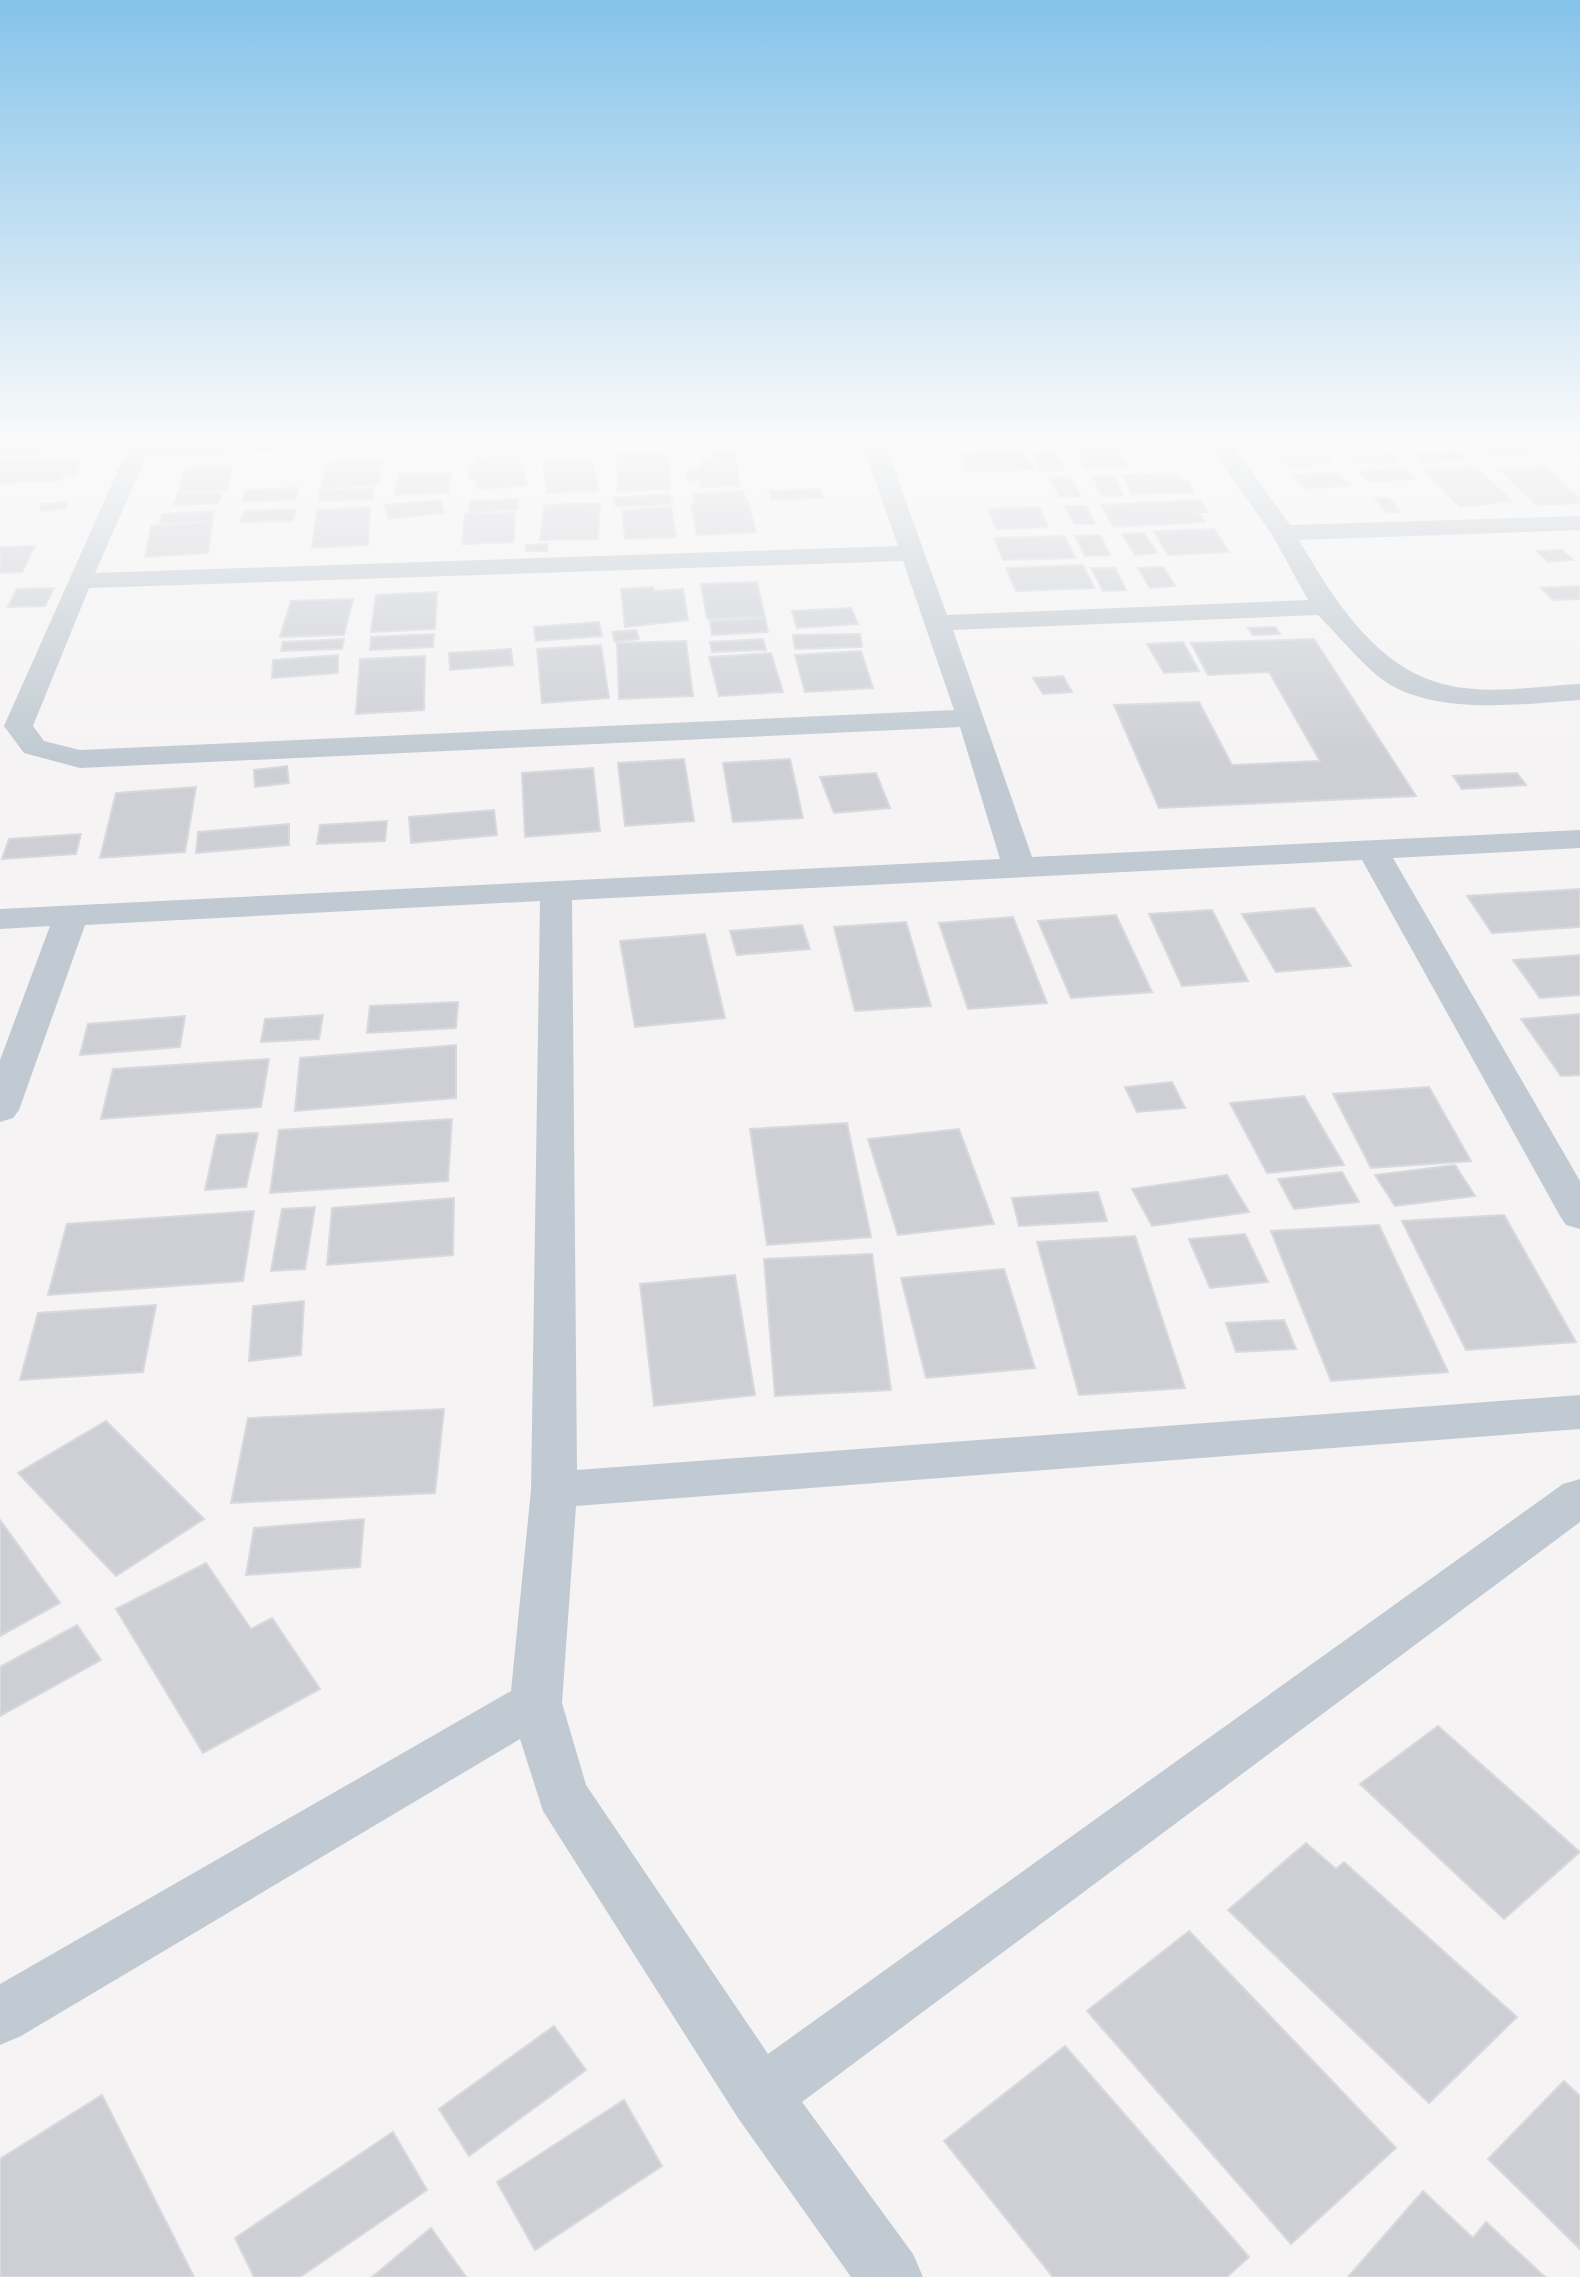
<svg xmlns="http://www.w3.org/2000/svg" width="1580" height="2277" viewBox="0 0 1580 2277" font-family="Barlow,sans-serif">
	<rect width="100%" height="100%" fill="#f5f3f3"/>
	<!-- building -->
	<g fill="#cdcfd5" stroke="#d7d9de" stroke-width="2">
		<path d="M 0,439 L 86,439 L 80,452 L 0,454 Z"/>
		<path d="M 955,439 L 1020,439 L 1021,443 L 958,445 Z"/>
		<path d="M 1472,439 L 1518,439 L 1520,441 L 1476,443 Z"/>
		<path d="M 1549,439 L 1580,439 L 1580,451 L 1563,452 Z"/>
		<path d="M 1524,445 L 1532,453 L 1488,455 L 1479,448 Z"/>
		<path d="M 1116,447 L 1129,465 L 1086,468 L 1073,449 Z"/>
		<path d="M 713,451 L 736,451 L 739,486 L 701,487 L 701,480 L 688,480 L 688,469 L 701,469 L 701,460 L 714,459 Z"/>
		<path d="M 1022,451 L 1033,469 L 969,472 L 960,453 Z"/>
		<path d="M 1055,451 L 1065,470 L 1041,470 L 1032,452 Z"/>
		<path d="M 1460,452 L 1467,460 L 1422,462 L 1415,454 Z"/>
		<path d="M 668,453 L 670,489 L 618,491 L 617,454 Z"/>
		<path d="M 1392,454 L 1398,462 L 1355,463 L 1349,455 Z"/>
		<path d="M 519,455 L 527,485 L 478,489 L 476,478 L 470,479 L 467,465 L 478,465 L 476,459 Z"/>
		<path d="M 1326,456 L 1332,464 L 1286,466 L 1280,458 Z"/>
		<path d="M 82,458 L 76,474 L 64,474 L 61,480 L 0,483 L 0,462 Z"/>
		<path d="M 592,459 L 598,490 L 547,493 L 543,462 Z"/>
		<path d="M 381,460 L 379,485 L 322,488 L 326,463 Z"/>
		<path d="M 233,466 L 227,490 L 179,492 L 186,468 Z"/>
		<path d="M 1477,467 L 1511,501 L 1460,507 L 1424,470 Z"/>
		<path d="M 1545,467 L 1580,499 L 1580,503 L 1537,505 L 1500,470 Z"/>
		<path d="M 1405,469 L 1414,479 L 1368,481 L 1359,472 Z"/>
		<path d="M 451,472 L 448,493 L 395,495 L 399,474 Z"/>
		<path d="M 1338,473 L 1349,486 L 1305,488 L 1294,475 Z"/>
		<path d="M 1177,474 L 1180,480 L 1187,480 L 1194,492 L 1132,494 L 1123,475 Z"/>
		<path d="M 1113,476 L 1123,495 L 1102,496 L 1093,477 Z"/>
		<path d="M 1070,477 L 1081,496 L 1060,497 L 1050,478 Z"/>
		<path d="M 298,488 L 296,499 L 243,502 L 246,490 Z"/>
		<path d="M 374,488 L 373,499 L 320,501 L 320,491 Z"/>
		<path d="M 820,489 L 823,498 L 772,500 L 770,491 Z"/>
		<path d="M 743,491 L 746,500 L 695,503 L 692,494 Z"/>
		<path d="M 222,493 L 218,503 L 174,505 L 178,494 Z"/>
		<path d="M 669,494 L 673,504 L 616,507 L 614,498 Z"/>
		<path d="M 1374,498 L 1389,498 L 1401,512 L 1387,512 Z"/>
		<path d="M 518,499 L 517,510 L 469,512 L 470,501 Z"/>
		<path d="M 441,500 L 444,513 L 388,519 L 385,505 Z"/>
		<path d="M 1200,500 L 1208,512 L 1198,512 L 1205,522 L 1114,527 L 1101,505 Z"/>
		<path d="M 748,501 L 756,532 L 697,535 L 691,504 Z"/>
		<path d="M 66,502 L 65,509 L 41,511 L 41,504 Z"/>
		<path d="M 600,503 L 598,539 L 540,540 L 544,505 Z"/>
		<path d="M 1065,506 L 1086,506 L 1095,524 L 1074,524 Z"/>
		<path d="M 370,507 L 368,545 L 312,548 L 317,510 Z"/>
		<path d="M 671,507 L 676,537 L 625,539 L 622,510 Z"/>
		<path d="M 1039,507 L 1048,527 L 996,529 L 989,509 Z"/>
		<path d="M 296,509 L 293,521 L 240,522 L 244,511 Z"/>
		<path d="M 214,511 L 212,521 L 160,524 L 162,514 Z"/>
		<path d="M 515,513 L 514,542 L 462,544 L 465,514 Z"/>
		<path d="M 212,522 L 208,553 L 145,557 L 151,526 Z"/>
		<path d="M 1214,529 L 1229,552 L 1168,555 L 1154,531 Z"/>
		<path d="M 1144,533 L 1157,553 L 1135,555 L 1122,534 Z"/>
		<path d="M 1100,535 L 1110,555 L 1085,556 L 1075,536 Z"/>
		<path d="M 1065,536 L 1075,558 L 1003,560 L 994,538 Z"/>
		<path d="M 548,544 L 547,551 L 526,551 L 526,545 Z"/>
		<path d="M 35,546 L 22,572 L 0,573 L 0,547 Z"/>
		<path d="M 1562,550 L 1573,560 L 1548,562 L 1537,551 Z"/>
		<path d="M 1083,565 L 1094,588 L 1016,591 L 1006,568 Z"/>
		<path d="M 1163,567 L 1175,586 L 1150,588 L 1138,568 Z"/>
		<path d="M 1091,568 L 1115,568 L 1126,590 L 1103,591 Z"/>
		<path d="M 757,582 L 765,617 L 707,619 L 701,584 Z"/>
		<path d="M 1580,586 L 1580,599 L 1553,600 L 1541,588 Z"/>
		<path d="M 654,587 L 654,591 L 683,589 L 688,620 L 625,627 L 621,589 Z"/>
		<path d="M 54,588 L 45,606 L 8,607 L 17,589 Z"/>
		<path d="M 437,592 L 435,629 L 371,632 L 376,595 Z"/>
		<path d="M 353,599 L 344,635 L 280,637 L 291,601 Z"/>
		<path d="M 851,608 L 858,624 L 797,628 L 792,611 Z"/>
		<path d="M 765,618 L 768,632 L 712,635 L 710,621 Z"/>
		<path d="M 599,622 L 602,636 L 536,641 L 534,627 Z"/>
		<path d="M 1275,627 L 1280,634 L 1253,635 L 1248,628 Z"/>
		<path d="M 636,630 L 639,639 L 615,642 L 612,632 Z"/>
		<path d="M 434,634 L 433,647 L 370,650 L 371,637 Z"/>
		<path d="M 860,634 L 862,647 L 795,649 L 793,635 Z"/>
		<path d="M 344,639 L 342,649 L 281,651 L 283,642 Z"/>
		<path d="M 763,639 L 766,650 L 712,652 L 710,642 Z"/>
		<path d="M 1314,639 L 1416,796 L 1159,808 L 1114,705 L 1199,702 L 1232,765 L 1320,761 L 1269,672 L 1208,675 L 1191,643 Z"/>
		<path d="M 686,641 L 693,696 L 619,699 L 617,643 Z"/>
		<path d="M 1183,642 L 1199,671 L 1164,673 L 1147,644 Z"/>
		<path d="M 601,645 L 609,698 L 542,703 L 537,649 Z"/>
		<path d="M 511,649 L 513,665 L 450,670 L 449,653 Z"/>
		<path d="M 861,651 L 873,688 L 805,692 L 795,655 Z"/>
		<path d="M 771,653 L 783,692 L 719,696 L 709,657 Z"/>
		<path d="M 338,655 L 338,673 L 272,678 L 273,660 Z"/>
		<path d="M 425,656 L 424,710 L 356,714 L 360,659 Z"/>
		<path d="M 1063,676 L 1072,692 L 1043,694 L 1033,678 Z"/>
		<path d="M 684,759 L 694,821 L 625,826 L 618,763 Z"/>
		<path d="M 790,759 L 803,818 L 733,822 L 723,763 Z"/>
		<path d="M 287,766 L 289,783 L 255,787 L 254,770 Z"/>
		<path d="M 593,768 L 600,831 L 525,837 L 522,773 Z"/>
		<path d="M 876,773 L 890,808 L 834,813 L 820,777 Z"/>
		<path d="M 1517,773 L 1526,785 L 1462,789 L 1453,776 Z"/>
		<path d="M 196,787 L 185,852 L 100,858 L 116,793 Z"/>
		<path d="M 494,810 L 497,835 L 411,843 L 409,817 Z"/>
		<path d="M 387,821 L 385,841 L 317,844 L 320,825 Z"/>
		<path d="M 289,824 L 289,845 L 196,853 L 198,832 Z"/>
		<path d="M 81,834 L 76,854 L 2,859 L 9,839 Z"/>
		<path d="M 1580,889 L 1580,927 L 1492,933 L 1467,896 Z"/>
		<path d="M 1314,908 L 1351,966 L 1276,972 L 1242,914 Z"/>
		<path d="M 1212,910 L 1248,981 L 1182,986 L 1149,914 Z"/>
		<path d="M 1116,915 L 1152,992 L 1071,998 L 1038,921 Z"/>
		<path d="M 1013,917 L 1047,1003 L 968,1009 L 939,923 Z"/>
		<path d="M 906,922 L 931,1006 L 855,1011 L 834,927 Z"/>
		<path d="M 802,925 L 810,949 L 737,955 L 730,931 Z"/>
		<path d="M 705,934 L 725,1018 L 635,1027 L 620,941 Z"/>
		<path d="M 1580,955 L 1580,995 L 1540,998 L 1513,960 Z"/>
		<path d="M 458,1002 L 456,1028 L 367,1033 L 370,1006 Z"/>
		<path d="M 1580,1014 L 1580,1075 L 1561,1076 L 1521,1019 Z"/>
		<path d="M 323,1015 L 319,1039 L 261,1042 L 265,1019 Z"/>
		<path d="M 185,1016 L 180,1047 L 80,1055 L 88,1024 Z"/>
		<path d="M 456,1045 L 456,1098 L 295,1111 L 300,1058 Z"/>
		<path d="M 269,1059 L 261,1107 L 101,1119 L 113,1069 Z"/>
		<path d="M 1172,1082 L 1185,1108 L 1137,1112 L 1125,1087 Z"/>
		<path d="M 1429,1087 L 1471,1161 L 1371,1168 L 1333,1094 Z"/>
		<path d="M 1304,1096 L 1344,1165 L 1267,1173 L 1230,1103 Z"/>
		<path d="M 452,1119 L 448,1181 L 270,1193 L 279,1130 Z"/>
		<path d="M 847,1123 L 871,1237 L 767,1245 L 750,1129 Z"/>
		<path d="M 959,1129 L 994,1224 L 898,1235 L 868,1139 Z"/>
		<path d="M 258,1133 L 246,1187 L 205,1190 L 217,1135 Z"/>
		<path d="M 1455,1165 L 1475,1196 L 1395,1206 L 1375,1175 Z"/>
		<path d="M 1342,1172 L 1359,1202 L 1294,1209 L 1278,1179 Z"/>
		<path d="M 1227,1175 L 1249,1212 L 1152,1226 L 1132,1189 Z"/>
		<path d="M 1098,1192 L 1107,1221 L 1019,1226 L 1012,1198 Z"/>
		<path d="M 454,1198 L 453,1255 L 327,1265 L 332,1208 Z"/>
		<path d="M 315,1207 L 305,1269 L 271,1271 L 282,1209 Z"/>
		<path d="M 254,1211 L 243,1281 L 48,1295 L 67,1224 Z"/>
		<path d="M 1504,1215 L 1576,1342 L 1466,1350 L 1402,1221 Z"/>
		<path d="M 1379,1225 L 1448,1372 L 1331,1381 L 1271,1231 Z"/>
		<path d="M 1245,1234 L 1268,1282 L 1210,1288 L 1189,1239 Z"/>
		<path d="M 1135,1236 L 1185,1388 L 1079,1395 L 1037,1242 Z"/>
		<path d="M 872,1254 L 891,1390 L 775,1396 L 764,1259 Z"/>
		<path d="M 1004,1269 L 1035,1368 L 926,1378 L 901,1278 Z"/>
		<path d="M 735,1275 L 755,1395 L 654,1406 L 640,1284 Z"/>
		<path d="M 304,1301 L 301,1355 L 249,1361 L 253,1306 Z"/>
		<path d="M 156,1305 L 143,1372 L 20,1380 L 38,1313 Z"/>
		<path d="M 1284,1320 L 1296,1349 L 1236,1352 L 1226,1323 Z"/>
		<path d="M 444,1409 L 435,1493 L 231,1503 L 248,1418 Z"/>
		<path d="M 106,1421 L 204,1519 L 116,1576 L 18,1473 Z"/>
		<path d="M 364,1519 L 360,1567 L 246,1575 L 254,1528 Z"/>
		<path d="M 0,1520 L 60,1603 L 0,1636 Z"/>
		<path d="M 206,1563 L 251,1629 L 272,1618 L 320,1689 L 203,1753 L 116,1609 Z"/>
		<path d="M 77,1625 L 101,1660 L 0,1716 L 0,1667 Z"/>
		<path d="M 1438,1726 L 1580,1852 L 1504,1919 L 1360,1784 Z"/>
		<path d="M 1306,1843 L 1336,1869 L 1344,1862 L 1517,2017 L 1429,2103 L 1228,1910 Z"/>
		<path d="M 1189,1931 L 1396,2148 L 1291,2244 L 1087,2011 Z"/>
		<path d="M 554,2026 L 586,2070 L 469,2156 L 439,2109 Z"/>
		<path d="M 1065,2046 L 1249,2257 L 1227,2277 L 1053,2277 L 944,2141 Z"/>
		<path d="M 1564,2081 L 1580,2096 L 1580,2249 L 1488,2159 Z"/>
		<path d="M 102,2095 L 194,2277 L 0,2277 L 0,2159 Z"/>
		<path d="M 624,2100 L 662,2166 L 535,2250 L 497,2182 Z"/>
		<path d="M 393,2132 L 427,2190 L 300,2277 L 254,2277 L 235,2238 Z"/>
		<path d="M 1423,2191 L 1473,2238 L 1486,2222 L 1545,2277 L 1348,2277 Z"/>
		<path d="M 431,2228 L 466,2277 L 372,2277 Z"/>
	</g>
	<g fill="none" stroke-linecap="round" stroke-linejoin="round">
		<!-- minor -->
		<path fill="#c1cad2" fill-rule="evenodd" d="M 132,439 L 154,439 L 153,442 L 513,439 L 502,446 L 147,455 L 95,573 L 898,546 L 861,439 L 883,439 L 947,615 L 1308,600 L 1271,533 L 1205,439 L 1228,439 L 1290,525 L 1580,516 L 1580,530 L 1299,540 C 1333,598 1376,669 1447,685 C 1489,695 1537,686 1580,684 L 1580,700 C 1521,704 1429,717 1379,677 C 1357,659 1338,635 1318,615 L 953,630 L 1032,857 L 1580,830 L 1580,848 L 1393,858 L 1580,1181 L 1580,1229 L 1566,1225 L 1560,1216 L 1362,860 L 572,900 L 577,1470 L 1580,1395 L 1580,1429 L 576,1506 L 562,1703 L 586,1785 L 768,2054 L 1563,1484 L 1580,1479 L 1580,1522 L 802,2102 L 913,2254 L 923,2277 L 851,2277 L 738,2118 L 543,1811 L 520,1739 L 21,2036 L 0,2045 L 0,1984 L 511,1691 L 531,1490 L 540,901 L 85,925 L 19,1110 L 13,1118 L 0,1122 L 0,1060 L 50,926 L 0,929 L 0,909 L 1000,859 L 960,727 L 80,768 L 24,753 L 4,726 ZM 903,561 L 954,710 L 80,750 L 44,741 L 33,726 L 89,588 Z"/>
	</g>
	<!-- sky -->
	<linearGradient id="sky" x2="0" y2="1"><stop stop-color="#85c3ea"/><stop offset="0.58" stop-color="#fafafa"/><stop offset="1" stop-color="#fafafa" stop-opacity="0"/></linearGradient>
	<rect width="1580" height="758" fill="url(#sky)"/>
</svg>
